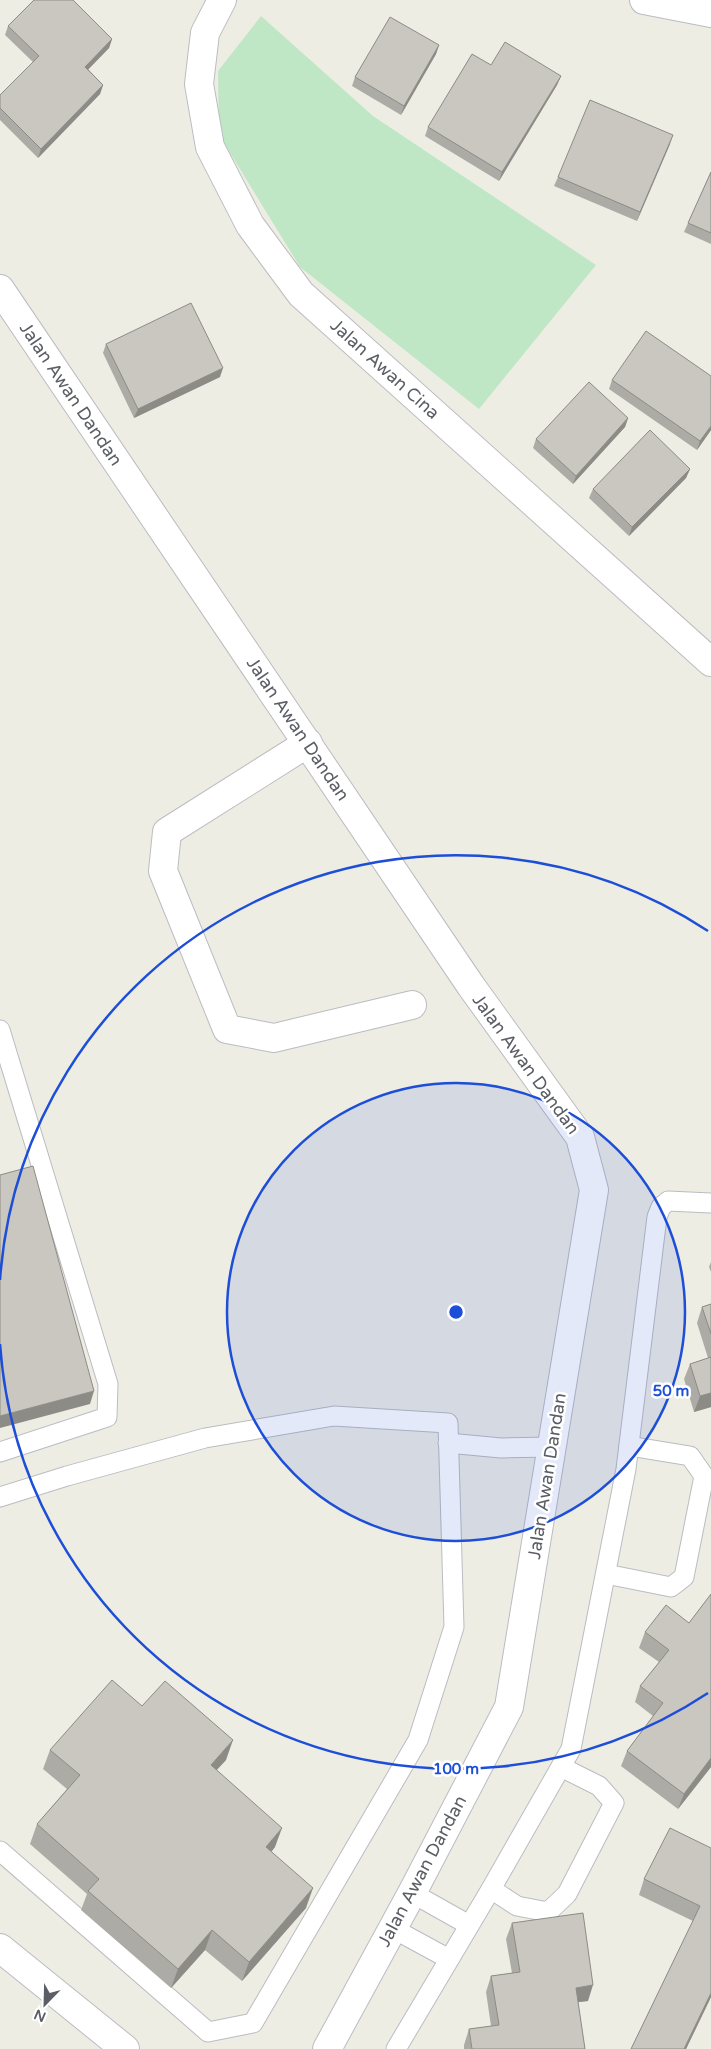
<svg xmlns="http://www.w3.org/2000/svg" width="711" height="2049" viewBox="0 0 711 2049" font-family="'Varela Round',sans-serif">
	<rect width="100%" height="100%" fill="#eeede3"/>
	<!-- green -->
	<path fill="#bfe7c5" d="M 261,16 L 373,116 L 596,265 L 479,409 L 300,267 L 219,135 L 218,71 Z"/>
	<g fill="none" stroke-linecap="round" stroke-linejoin="round">
		<defs>
			<g id="service">
				<path d="M 0,1030 L 108,1384 L 107,1417 L 0,1452"/>
				<path d="M 448,1443 L 501,1448 L 552,1447"/>
				<path d="M 0,1497 L 67,1476 L 205,1438 L 334,1416 L 448,1423 L 454,1627 L 418,1740 L 253,2023 L 208,2032 L 0,1851"/>
				<path d="M 606,1574 L 671,1587 L 684,1577 L 704,1476 L 690,1456 L 629,1446"/>
				<path d="M 491,1889 L 517,1906 L 548,1912 L 567,1894 L 614,1803 L 599,1786 L 561,1767"/>
				<path d="M 412,1893 L 469,1925"/>
				<path d="M 392,1928 L 449,1959"/>
				<path d="M 396,2049 L 491,1889 L 571,1749 L 626,1469 L 657,1217 L 661,1207 L 668,1201 L 711,1203"/>
			</g>
			<g id="minor">
				<path d="M 222,0 L 205,33 L 199,84 L 210,147 L 250,225 L 301,294 L 711,662"/>
				<path d="M 644,0 L 711,13"/>
				<path d="M 0,289 L 471,986 L 580,1137 L 594,1190 L 509,1707 L 412,1893 L 327,2049"/>
				<path d="M 308,743 L 167,832 L 163,871 L 227,1029 L 274,1038 L 412,1005"/>
				<path d="M 0,1948 L 125,2049"/>
			</g>
		</defs>
		<!-- service casing -->
		<use href="#service" stroke="#bbbcc2" stroke-width="21"/>
		<!-- minor casing -->
		<use href="#minor" stroke="#bbbcc2" stroke-width="30"/>
		<!-- service -->
		<use href="#service" stroke="#fff" stroke-width="19"/>
		<!-- minor -->
		<use href="#minor" stroke="#fff" stroke-width="28"/>
	</g>
	<!-- wall -->
	<g fill="#adaba5">
		<path d="M 8,26 L 112,39 L 109,48 L 88,69 L 103,85 L 100,94 L 38,158 L 0,120 L 0,95 L 33,62 L 5,35 Z"/>
		<path d="M 439,45 L 436,54 L 401,115 L 352,86 L 355,77 Z"/>
		<path d="M 491,65 L 561,76 L 557,85 L 499,181 L 425,136 L 428,127 Z"/>
		<path d="M 670,144 L 637,221 L 554,186 L 558,177 Z"/>
		<path d="M 711,172 L 711,244 L 684,232 L 688,223 Z"/>
		<path d="M 106,344 L 220,377 L 134,418 L 103,353 Z"/>
		<path d="M 711,376 L 711,430 L 697,450 L 609,389 L 612,380 Z"/>
		<path d="M 628,418 L 625,427 L 573,484 L 533,448 L 536,439 Z"/>
		<path d="M 690,469 L 686,478 L 629,536 L 589,498 L 593,489 Z"/>
		<path d="M 711,1262 L 711,1272 L 709,1267 Z"/>
		<path d="M 711,1304 L 711,1407 L 694,1412 L 684,1379 L 690,1364 L 708,1358 L 697,1323 L 702,1307 Z"/>
		<path d="M 711,1594 L 711,1767 L 678,1809 L 621,1766 L 627,1751 L 653,1716 L 635,1702 L 640,1686 L 659,1662 L 639,1648 L 645,1632 L 689,1623 Z"/>
		<path d="M 50,1750 L 226,1760 L 216,1770 L 275,1847 L 271,1852 L 306,1908 L 242,1981 L 205,1950 L 171,1988 L 81,1910 L 87,1894 L 30,1844 L 37,1824 L 67,1789 L 43,1769 Z"/>
		<path d="M 711,1848 L 711,1997 L 686,2049 L 631,2049 L 693,1921 L 639,1895 L 644,1879 Z"/>
		<path d="M 512,1923 L 588,2001 L 578,2002 L 585,2049 L 464,2049 L 464,2045 L 469,2029 L 491,2026 L 486,1992 L 491,1976 L 512,1973 L 506,1939 Z"/>
	</g>
	<!-- shaded-wall -->
	<g fill="#8d8b86">
		<path d="M 112,39 L 109,48 L 82,76 L 85,67 Z"/>
		<path d="M 439,45 L 436,54 L 401,115 L 404,106 Z"/>
		<path d="M 561,76 L 557,85 L 499,181 L 502,172 Z"/>
		<path d="M 103,85 L 100,94 L 38,158 L 41,149 Z"/>
		<path d="M 673,135 L 670,144 L 637,221 L 640,212 Z"/>
		<path d="M 223,368 L 220,377 L 134,418 L 138,409 Z"/>
		<path d="M 628,418 L 625,427 L 573,484 L 576,476 Z"/>
		<path d="M 711,426 L 711,430 L 697,450 L 700,441 Z"/>
		<path d="M 690,469 L 686,478 L 629,536 L 632,527 Z"/>
		<path d="M 94,1391 L 90,1404 L 0,1428 L 0,1416 Z"/>
		<path d="M 711,1393 L 711,1407 L 694,1412 L 700,1396 Z"/>
		<path d="M 233,1740 L 226,1760 L 203,1785 L 211,1765 Z"/>
		<path d="M 711,1758 L 711,1767 L 678,1809 L 684,1794 Z"/>
		<path d="M 282,1828 L 275,1847 L 259,1867 L 266,1847 Z"/>
		<path d="M 313,1888 L 306,1908 L 242,1981 L 249,1962 Z"/>
		<path d="M 212,1930 L 205,1950 L 171,1988 L 178,1969 Z"/>
		<path d="M 593,1985 L 588,2001 L 570,2003 L 576,1988 Z"/>
		<path d="M 711,1993 L 711,1997 L 686,2049 L 684,2049 Z"/>
	</g>
	<!-- building -->
	<g fill="#c9c7c0" stroke="#8d8b86">
		<path d="M 34,0 L 73,0 L 112,39 L 85,67 L 103,85 L 41,149 L 0,108 L 0,95 L 39,56 L 8,26 Z"/>
		<path d="M 390,17 L 439,45 L 404,106 L 355,77 Z"/>
		<path d="M 505,42 L 561,76 L 502,172 L 428,127 L 472,54 L 491,65 Z"/>
		<path d="M 590,100 L 673,135 L 640,212 L 558,177 Z"/>
		<path d="M 711,172 L 711,233 L 688,223 Z"/>
		<path d="M 191,303 L 223,368 L 138,409 L 106,344 Z"/>
		<path d="M 646,331 L 711,376 L 711,426 L 700,441 L 612,380 Z"/>
		<path d="M 589,382 L 628,418 L 576,476 L 536,439 Z"/>
		<path d="M 650,430 L 690,469 L 632,527 L 593,489 Z"/>
		<path d="M 33,1166 L 94,1391 L 0,1416 L 0,1175 Z"/>
		<path d="M 711,1304 L 711,1334 L 702,1307 Z"/>
		<path d="M 711,1357 L 711,1393 L 700,1396 L 690,1364 Z"/>
		<path d="M 711,1594 L 711,1758 L 684,1794 L 627,1751 L 663,1703 L 640,1686 L 669,1650 L 645,1632 L 666,1605 L 689,1623 Z"/>
		<path d="M 112,1680 L 142,1706 L 165,1681 L 233,1740 L 211,1765 L 282,1828 L 266,1847 L 313,1888 L 249,1962 L 212,1930 L 178,1969 L 88,1891 L 99,1879 L 37,1824 L 80,1775 L 50,1750 Z"/>
		<path d="M 670,1828 L 711,1848 L 711,1993 L 684,2049 L 631,2049 L 700,1906 L 644,1879 Z"/>
		<path d="M 583,1913 L 593,1985 L 576,1988 L 585,2049 L 472,2049 L 469,2029 L 499,2025 L 491,1976 L 520,1972 L 512,1923 Z"/>
	</g>
	<!-- distance rings -->
	<circle cx="456" cy="1312" r="229" fill="#1d4ed8" fill-opacity=".12"/>
	<g fill="none" stroke="#1d4ed8" stroke-width="2.5">
		<circle cx="456" cy="1312" r="229"/>
		<path d="M708 1693A457 457 0 0 1 0 1344M0 1280A457 457 0 0 1 708 931"/>
	</g>
	<g text-anchor="middle" dominant-baseline="central" stroke-width="5" stroke-linejoin="round" paint-order="stroke">
		<!-- street labels -->
		<g font-size="18" fill="#5b5e64" stroke="#fff">
			<text transform="translate(385 369) rotate(42)">Jalan Awan Cina</text>
			<text transform="translate(71 394) rotate(56)">Jalan Awan Dandan</text>
			<text transform="translate(298 729) rotate(56)">Jalan Awan Dandan</text>
			<text transform="translate(526 1064) rotate(54)">Jalan Awan Dandan</text>
			<text transform="translate(547 1476) rotate(-81)">Jalan Awan Dandan</text>
			<text transform="translate(422 1871) rotate(-62)">Jalan Awan Dandan</text>
		</g>
	</g>
	<circle cx="456" cy="1312" r="8" fill="#1d4ed8" stroke="#fff" stroke-width="2.5"/>
	<g font-size="15" text-anchor="middle" font-weight="bold" fill="#1d4ed8" stroke="#fff" stroke-width="5" stroke-linejoin="round" paint-order="stroke">
		<text x="671" y="1396">50 m</text>
		<text x="456" y="1774">100 m</text>
	</g>
	<!-- north arrow -->
	<g transform="translate(45 2004) rotate(203)" stroke="#ffffff" stroke-width="4" paint-order="stroke">
	<path d="M0-4L9 19L0 12L-9 19Z" fill="#5b5e64"/>
	<text y="-8" font-size="14" font-weight="bold" text-anchor="middle" fill="#5b5e64">N</text>
	</g>
</svg>
